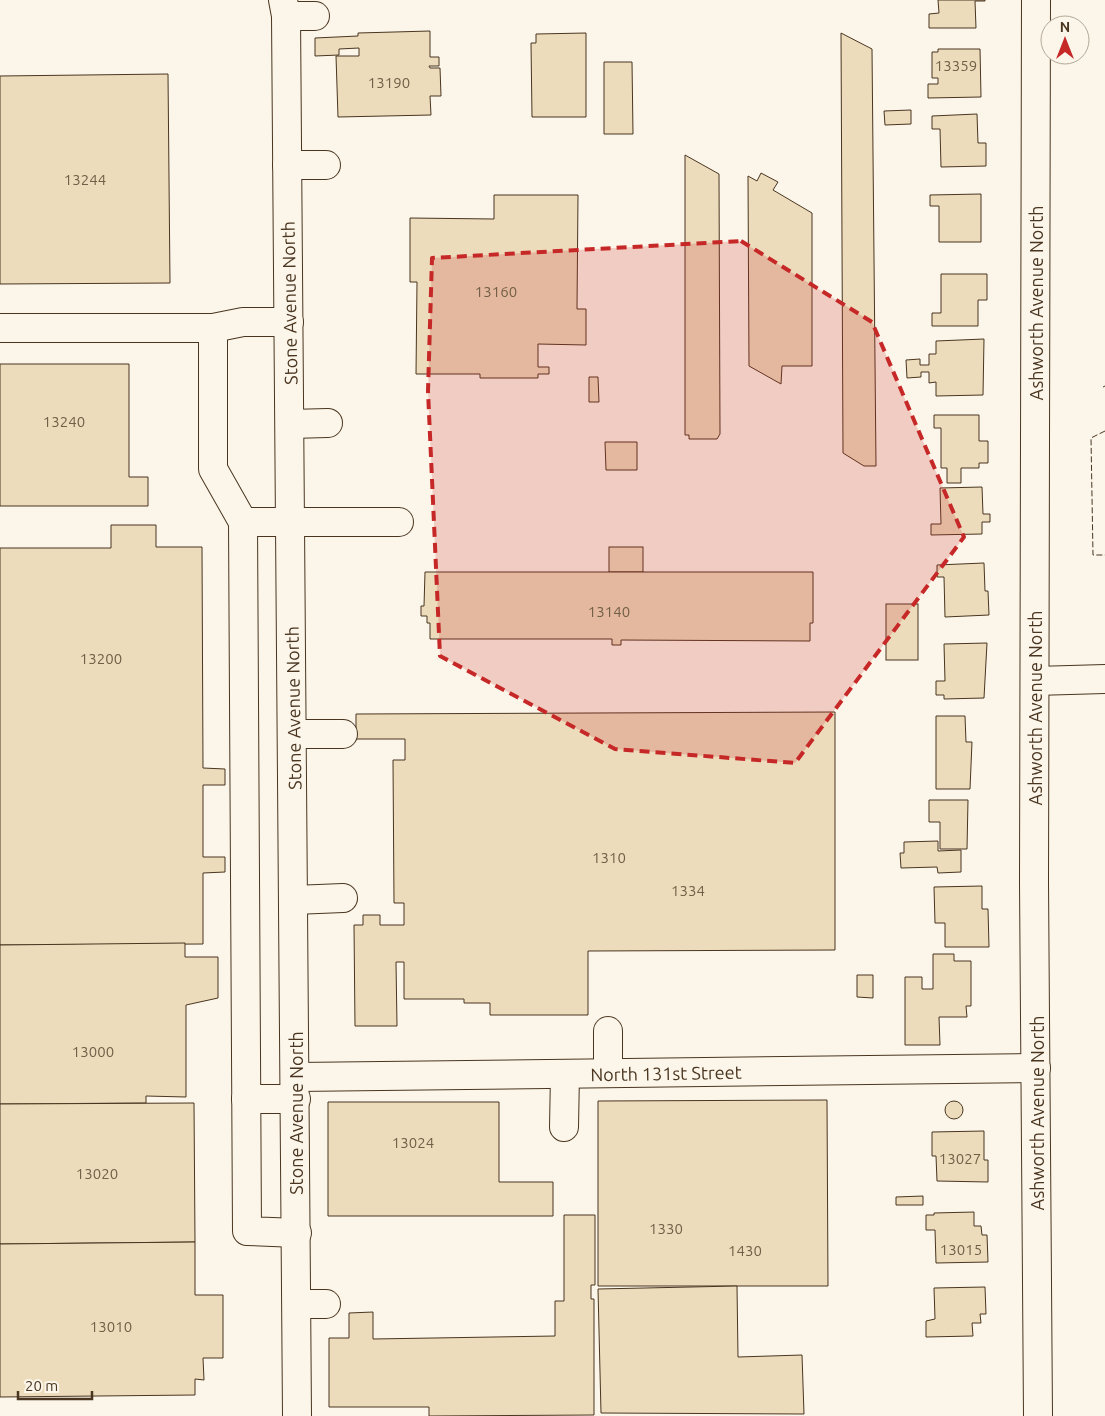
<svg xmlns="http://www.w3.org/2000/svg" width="1105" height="1416" viewBox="0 0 1105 1416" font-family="Ubuntu,sans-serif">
	<rect width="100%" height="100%" fill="#fbf6e9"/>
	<!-- building -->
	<g fill="#ecdcbc" stroke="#4a3520">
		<path d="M 938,0 L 985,0 L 985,1 L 975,1 L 976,28 L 929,28 L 929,14 L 939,13 Z"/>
		<path d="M 430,31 L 430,57 L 439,57 L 439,66 L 429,66 L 430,68 L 440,68 L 441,96 L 430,96 L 431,115 L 338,117 L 336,56 L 359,56 L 359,48 L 339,49 L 339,55 L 315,56 L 315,38 L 358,36 L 358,33 Z"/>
		<path d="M 586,33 L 586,117 L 532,117 L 531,43 L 536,43 L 536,34 Z"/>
		<path d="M 841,33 L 872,49 L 876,466 L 864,466 L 843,453 Z"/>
		<path d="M 938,49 L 980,49 L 981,97 L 928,98 L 928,84 L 938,84 L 938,78 L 932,78 L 932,52 L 938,52 Z"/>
		<path d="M 604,62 L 632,62 L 633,134 L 604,134 Z"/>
		<path d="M 168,74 L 170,283 L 0,284 L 0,76 Z"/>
		<path d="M 911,110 L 911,124 L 885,125 L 884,111 Z"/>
		<path d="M 977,114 L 978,143 L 986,143 L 986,166 L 941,167 L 940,129 L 932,129 L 932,116 Z"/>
		<path d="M 685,155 L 719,174 L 720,434 L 717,439 L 689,439 L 689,435 L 685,435 Z"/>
		<path d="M 761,173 L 778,182 L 773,190 L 812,213 L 812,366 L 782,366 L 781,384 L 749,366 L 748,176 L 757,181 Z"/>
		<path d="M 981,194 L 981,242 L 939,242 L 939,206 L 930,206 L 930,195 Z"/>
		<path d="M 494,195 L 578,195 L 577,309 L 586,309 L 586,345 L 538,344 L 538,367 L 549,367 L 549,374 L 538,374 L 538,378 L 480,378 L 480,374 L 416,374 L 417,282 L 410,282 L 410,218 L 494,219 Z"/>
		<path d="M 941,274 L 987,274 L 987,300 L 978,300 L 978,326 L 932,326 L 932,313 L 941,313 Z"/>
		<path d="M 984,339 L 983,395 L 936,396 L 936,382 L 929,383 L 929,372 L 921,372 L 921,377 L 907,378 L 906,360 L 920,359 L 920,365 L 929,365 L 929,354 L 936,354 L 936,341 Z"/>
		<path d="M 0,364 L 129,364 L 129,477 L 148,477 L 148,506 L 0,506 Z"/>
		<path d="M 589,377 L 598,377 L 599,402 L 589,402 Z"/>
		<path d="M 934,415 L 979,415 L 979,441 L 988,441 L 988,463 L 979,463 L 979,468 L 961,468 L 961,483 L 947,483 L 947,468 L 941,468 L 941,428 L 934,428 Z"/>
		<path d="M 605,442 L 637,442 L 637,470 L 606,470 Z"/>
		<path d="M 982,487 L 983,514 L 990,514 L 990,522 L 982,522 L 982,534 L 931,535 L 931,524 L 941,524 L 940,488 Z"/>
		<path d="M 111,525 L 156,525 L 156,547 L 202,547 L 203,768 L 225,769 L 225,785 L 203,785 L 203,857 L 225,857 L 225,872 L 203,873 L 203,944 L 0,945 L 0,548 L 111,548 Z"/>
		<rect x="609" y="547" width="34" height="25"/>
		<path d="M 984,563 L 985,591 L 988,591 L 989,615 L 945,617 L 944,577 L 937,577 L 937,565 Z"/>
		<path d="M 425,572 L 813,572 L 813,623 L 810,623 L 810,641 L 621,640 L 621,645 L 612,645 L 612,639 L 430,639 L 430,623 L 427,623 L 427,616 L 421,616 L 421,606 L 424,606 Z"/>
		<rect x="886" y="604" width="32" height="56"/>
		<path d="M 987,643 L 984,698 L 944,699 L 944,695 L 936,695 L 936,681 L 945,681 L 944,644 Z"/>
		<path d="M 835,712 L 835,950 L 588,951 L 588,1015 L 490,1015 L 490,1003 L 464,1003 L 464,999 L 404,999 L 404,962 L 396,962 L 397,1026 L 355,1026 L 354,925 L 363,925 L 363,915 L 380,915 L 380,925 L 404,925 L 404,903 L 394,903 L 393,760 L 405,760 L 405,739 L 356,739 L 356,714 Z"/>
		<path d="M 936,716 L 965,716 L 966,742 L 972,742 L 970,789 L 936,789 Z"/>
		<path d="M 929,800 L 968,800 L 967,849 L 940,849 L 940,822 L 929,822 Z"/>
		<path d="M 938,841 L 938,851 L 961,850 L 961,872 L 938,873 L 937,867 L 901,868 L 900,853 L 904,853 L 904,842 Z"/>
		<path d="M 982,886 L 982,909 L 988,909 L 989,947 L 945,947 L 945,923 L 935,923 L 934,887 Z"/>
		<path d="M 185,943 L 185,957 L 218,957 L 218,998 L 186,1005 L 186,1097 L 146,1096 L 146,1103 L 0,1104 L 0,945 Z"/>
		<path d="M 933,954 L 954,954 L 954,961 L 971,961 L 971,1006 L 966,1006 L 967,1017 L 939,1017 L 940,1045 L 905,1045 L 905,977 L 922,977 L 922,989 L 933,989 Z"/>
		<path d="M 857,975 L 873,975 L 873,998 L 857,997 Z"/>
		<path d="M 827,1100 L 828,1286 L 598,1286 L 598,1101 Z"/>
		<circle cx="954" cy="1110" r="9"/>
		<path d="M 328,1102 L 499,1102 L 499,1182 L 553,1182 L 553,1216 L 328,1216 Z"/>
		<path d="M 194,1103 L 195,1242 L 0,1244 L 0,1104 Z"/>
		<path d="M 984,1131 L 984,1160 L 988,1160 L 988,1182 L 937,1181 L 936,1156 L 932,1156 L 932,1132 Z"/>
		<path d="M 923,1196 L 923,1205 L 896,1205 L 896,1197 Z"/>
		<path d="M 974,1212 L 974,1226 L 981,1226 L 982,1235 L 987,1235 L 988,1262 L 936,1263 L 935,1230 L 926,1230 L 926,1215 L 934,1215 L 934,1213 Z"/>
		<path d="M 564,1215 L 595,1215 L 595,1285 L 591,1285 L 591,1299 L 594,1299 L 594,1415 L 429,1416 L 429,1407 L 329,1407 L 329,1338 L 349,1338 L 349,1313 L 373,1312 L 373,1339 L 555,1336 L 555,1301 L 564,1301 Z"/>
		<path d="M 195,1242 L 195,1295 L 223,1295 L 223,1358 L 203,1358 L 204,1380 L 195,1379 L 195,1395 L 0,1397 L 0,1244 Z"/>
		<path d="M 737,1286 L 738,1357 L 802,1355 L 804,1414 L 601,1413 L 598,1289 Z"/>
		<path d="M 985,1287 L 986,1314 L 980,1314 L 981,1323 L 972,1323 L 973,1336 L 926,1337 L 926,1321 L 935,1319 L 934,1288 Z"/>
	</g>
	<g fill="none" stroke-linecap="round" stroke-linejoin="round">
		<defs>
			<g id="minor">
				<path d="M 283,0 L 286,16 L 297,1416"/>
				<path d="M 1036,0 L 1034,883 L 1038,1416"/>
				<path d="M 286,16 L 315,16"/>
				<path d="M 287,165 L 326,165"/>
				<path d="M 0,328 L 213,328 L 243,322 L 289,322"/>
				<path d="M 213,328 L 213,469 L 243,522 L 247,1231 L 297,1233"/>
				<path d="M 290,424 L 328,423"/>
				<path d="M 243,522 L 399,522"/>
				<path d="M 1035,681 L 1105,679"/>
				<path d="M 293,734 L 343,734"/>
				<path d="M 294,900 L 343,898"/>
				<path d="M 608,1073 L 608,1031"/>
				<path d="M 296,1077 L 1036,1068"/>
				<path d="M 246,1099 L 296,1099"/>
				<path d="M 564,1127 L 565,1074"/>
				<path d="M 297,1304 L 326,1304"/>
			</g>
		</defs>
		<!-- minor casing -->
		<use href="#minor" stroke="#4a3520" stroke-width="30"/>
		<!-- minor -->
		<use href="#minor" stroke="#fbf6e9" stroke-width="28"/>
		<!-- fence -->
		<g stroke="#4a3520" stroke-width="1" stroke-dasharray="6 2.5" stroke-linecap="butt">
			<path d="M 1103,387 L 1105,386"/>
			<path d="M 1105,431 L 1091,438 L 1093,555 L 1105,555"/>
		</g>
	</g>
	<!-- marked area -->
	<path fill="#c62828" fill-opacity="0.2" stroke="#c62828" stroke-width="4" stroke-dasharray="10 6" stroke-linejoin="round" d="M 741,241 L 872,322 L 964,537 L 795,763 L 615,749 L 440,656 L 428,391 L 432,258 Z"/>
	<g text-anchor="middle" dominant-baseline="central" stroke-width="4" stroke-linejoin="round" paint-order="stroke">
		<!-- number labels -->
		<g font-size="15" fill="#725f47">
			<text x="956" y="65">13359</text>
			<text x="389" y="82">13190</text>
			<text x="85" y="179">13244</text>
			<text x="496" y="291">13160</text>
			<text x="64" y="421">13240</text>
			<text x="609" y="611">13140</text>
			<text x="101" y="658">13200</text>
			<text x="609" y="857">1310</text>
			<text x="688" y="890">1334</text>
			<text x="93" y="1051">13000</text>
			<text x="413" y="1142">13024</text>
			<text x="960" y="1158">13027</text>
			<text x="97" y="1173">13020</text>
			<text x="666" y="1228">1330</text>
			<text x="961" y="1249">13015</text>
			<text x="745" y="1250">1430</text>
			<text x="111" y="1326">13010</text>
		</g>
		<!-- street labels -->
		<g font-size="18" fill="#4a3520" stroke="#fbf6e9">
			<text transform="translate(289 303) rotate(-91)">Stone Avenue North</text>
			<text transform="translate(1036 303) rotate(-90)">Ashworth Avenue North</text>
			<text transform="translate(293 708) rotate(-91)">Stone Avenue North</text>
			<text transform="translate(1035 708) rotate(-90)">Ashworth Avenue North</text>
			<text transform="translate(666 1073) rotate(-1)">North 131st Street</text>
			<text transform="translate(296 1113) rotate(-90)">Stone Avenue North</text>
			<text transform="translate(1037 1113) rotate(-90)">Ashworth Avenue North</text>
		</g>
	</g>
	<!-- north arrow -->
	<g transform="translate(1065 40)"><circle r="24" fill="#fbf6e9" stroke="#b4a999"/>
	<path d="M0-4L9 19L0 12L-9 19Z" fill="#c62828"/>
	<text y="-8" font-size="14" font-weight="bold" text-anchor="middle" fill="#4a3520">N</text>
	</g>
	<!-- scale -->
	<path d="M18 1391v8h74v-8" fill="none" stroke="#4a3520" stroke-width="2.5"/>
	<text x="25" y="1391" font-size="15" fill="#4a3520" stroke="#fbf6e9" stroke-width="4" paint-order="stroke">20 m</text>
</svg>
